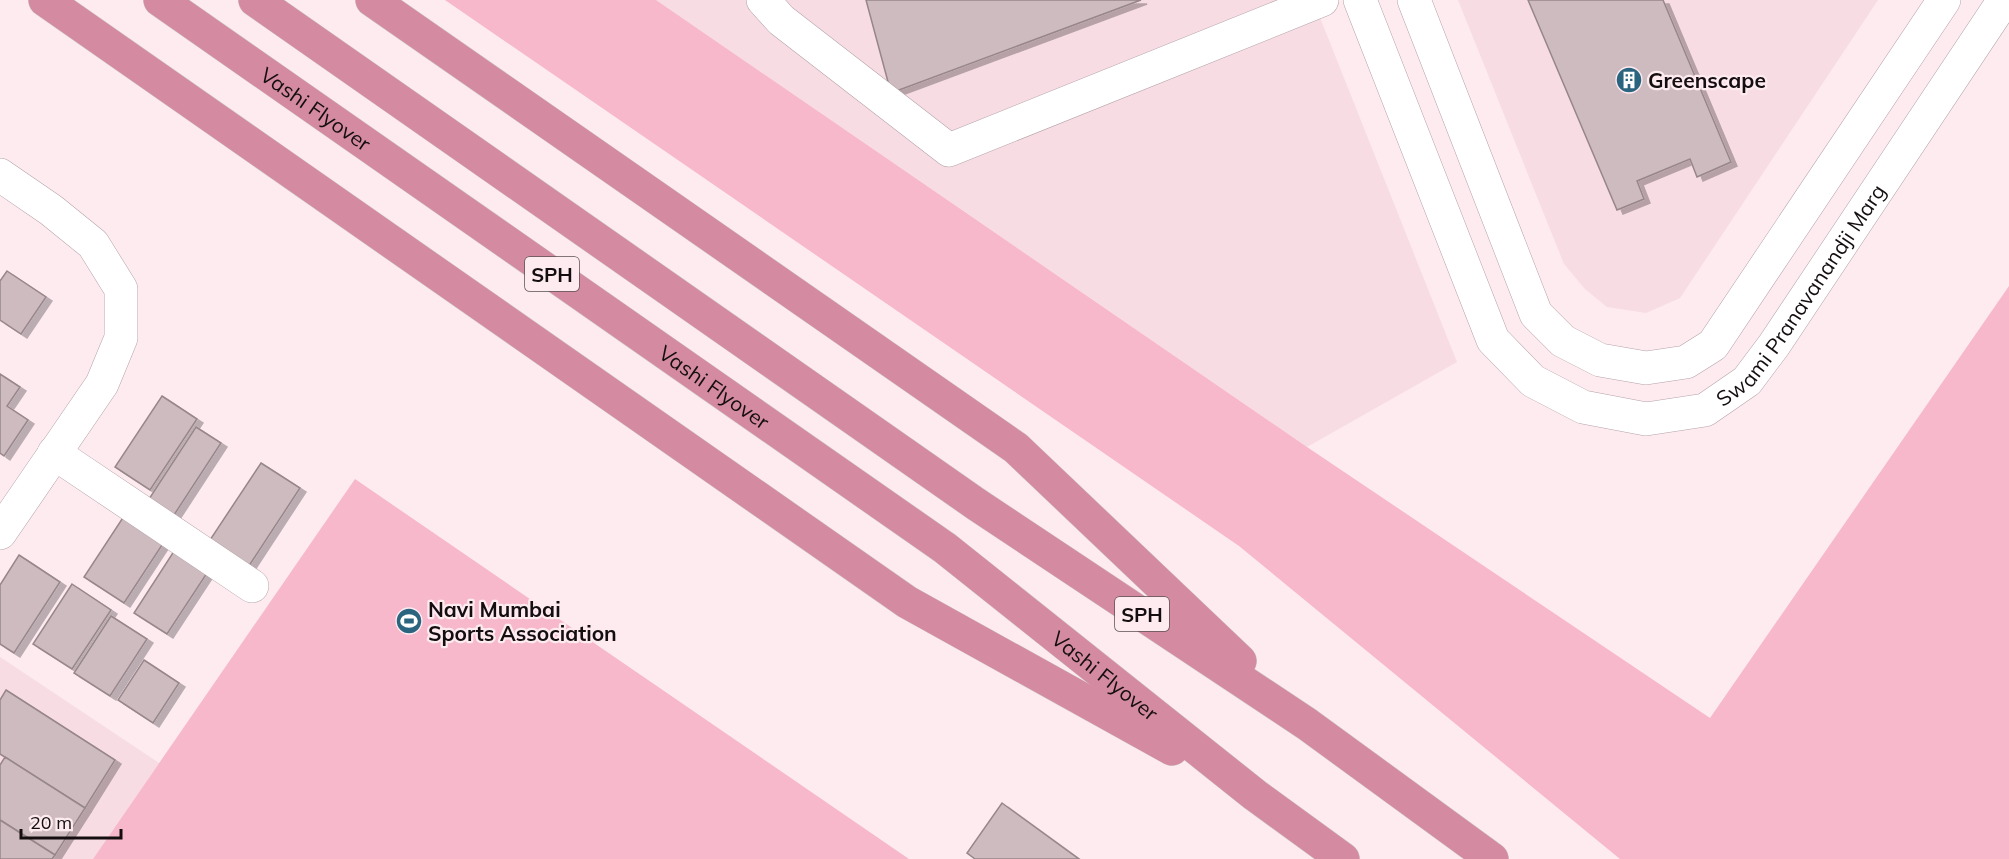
<svg xmlns="http://www.w3.org/2000/svg" width="2009" height="859" viewBox="0 0 2009 859" font-family="Mulish,sans-serif">
	<defs>
		<filter id="shadow"><feDropShadow dx="6" dy="4" stdDeviation="0" flood-color="#0004"/></filter>
	</defs>
	<rect width="100%" height="100%" fill="#feebf0"/>
	<!-- built -->
	<g fill="#f7dce3">
		<path d="M 656,0 L 1313,0 L 1457,362 L 1307,447 Z"/>
		<path d="M 1458,0 L 1878,0 L 1680,298 L 1646,313 L 1607,307 L 1585,289 L 1564,264 Z"/>
		<path d="M 0,657 L 159,763 L 93,859 L 0,859 Z"/>
	</g>
	<!-- green -->
	<g fill="#f6b8ca">
		<path d="M 445,0 L 656,0 L 1307,447 L 1710,718 L 2009,286 L 2009,859 L 1620,859 L 1239,546 Z"/>
		<path d="M 355,479 L 909,859 L 93,859 Z"/>
	</g>
	<!-- building -->
	<g fill="#cdbbbf" stroke="#97868a" stroke-width="1.5" filter="url(#shadow)">
		<path d="M 866,0 L 1141,0 L 891,93 Z"/>
		<path d="M 1528,0 L 1663,0 L 1731,162 L 1697,177 L 1690,159 L 1637,181 L 1644,199 L 1617,210 Z"/>
		<path d="M 7,271 L 46,297 L 21,334 L 0,320 L 0,281 Z"/>
		<path d="M 0,374 L 20,387 L 7,406 L 28,420 L 4,456 L 0,453 Z"/>
		<path d="M 162,396 L 197,419 L 150,490 L 115,467 Z"/>
		<path d="M 196,427 L 221,443 L 174,515 L 149,499 Z"/>
		<path d="M 261,463 L 300,488 L 245,572 L 206,546 Z"/>
		<path d="M 126,513 L 166,539 L 124,603 L 84,577 Z"/>
		<path d="M 178,545 L 211,567 L 167,634 L 134,613 Z"/>
		<path d="M 19,555 L 60,582 L 14,653 L 0,644 L 0,585 Z"/>
		<path d="M 72,584 L 111,610 L 72,669 L 33,644 Z"/>
		<path d="M 111,616 L 147,639 L 110,696 L 74,673 Z"/>
		<path d="M 144,660 L 179,683 L 153,723 L 118,700 Z"/>
		<path d="M 6,690 L 115,760 L 85,808 L 0,754 L 0,700 Z"/>
		<path d="M 5,757 L 85,808 L 55,855 L 0,820 L 0,765 Z"/>
		<path d="M 1002,803 L 1079,859 L 975,859 L 967,853 Z"/>
		<path d="M 0,820 L 55,855 L 52,859 L 0,859 Z"/>
	</g>
	<g fill="none" stroke-linecap="round" stroke-linejoin="round">
		<defs>
			<g id="minor">
				<path d="M 763,0 L 781,20 L 949,150 L 1322,0"/>
				<path id="s1" d="M 1360,0 L 1493,340 L 1533,381 L 1583,407 L 1646,419 L 1705,410 L 1747,381 L 1774,345 L 2004,0"/>
				<path d="M 1414,0 L 1536,314 L 1563,341 L 1600,360 L 1646,368 L 1686,362 L 1713,345 L 1944,0"/>
				<path d="M 0,175 L 51,210 L 93,244 L 121,289 L 121,338 L 102,384 L 0,533"/>
				<path d="M 54,453 L 252,586"/>
			</g>
			<g id="highway">
				<path d="M 45,0 L 907,602 L 1172,749"/>
				<path id="s2" d="M 160,0 L 945,548 L 1255,795 L 1343,859"/>
				<path d="M 255,0 L 976,504 L 1307,724 L 1492,859"/>
				<path d="M 372,0 L 1016,448 L 1240,661"/>
			</g>
		</defs>
		<!-- minor casing -->
		<use href="#minor" stroke="#b5a3a8" stroke-width="34"/>
		<!-- highway casing -->
		<use href="#highway" stroke="#d0cfcf" stroke-width="34"/>
		<!-- minor -->
		<use href="#minor" stroke="#fff" stroke-width="33"/>
		<!-- highway -->
		<use href="#highway" stroke="#d48aa1" stroke-width="33"/>
	</g>
	<!-- icons -->
	<defs>
		<symbol id="building-disc" viewBox="-11 -11 22 22"><circle r="9.5" fill="#2b647e" stroke="#feebf0"/><path d="M-4-6H4V6H1V3H-1V6H-4ZM-2.5-4.3h1.7v1.8h-1.7ZM.8-4.3h1.7v1.8H.8ZM-2.5-1h1.7V.8h-1.7ZM.8-1h1.7V.8H.8Z" fill="#fff"/></symbol>
		<symbol id="stadium-disc" viewBox="-11 -11 22 22"><circle r="9.5" fill="#2b647e" stroke="#feebf0"/><path d="M0-5a6.5 5 0 1 0 0 10a6.5 5 0 1 0 0-10ZM-3.5-1.8h7v3.6h-7Z" fill="#fff"/></symbol>
	</defs>
	<g fill-rule="evenodd">
		<use href="#building-disc" x="1614" y="65" width="30" height="30"/>
		<use href="#stadium-disc" x="394" y="606" width="30" height="30"/>
	</g>
	<g text-anchor="middle" dominant-baseline="central" stroke-width="4.5" stroke-linejoin="round" paint-order="stroke">
		<!-- shield labels -->
		<g fill="#feebf0" stroke="#5a5053" stroke-width="1.5">
			<rect x="525" y="257" width="54" height="34" rx="4.5"/>
			<rect x="1115" y="597" width="54" height="34" rx="4.5"/>
		</g>
		<g font-size="20" font-weight="bold" fill="#140e10">
			<text x="552" y="274">SPH</text>
			<text x="1142" y="614">SPH</text>
		</g>
		<!-- poi labels -->
		<g font-size="21" font-weight="bold" fill="#140e10" stroke="#feebf0" text-anchor="start">
			<text x="1648" y="80">Greenscape</text>
			<text x="428" y="609">Navi Mumbai<tspan x="428" dy="24">Sports Association</tspan></text>
		</g>
		<!-- street labels -->
		<g font-size="21" fill="#140e10" stroke="#feebf0">
			<text stroke="none"><textPath href="#s2" startOffset="190">Vashi Flyover</textPath></text>
			<text stroke="none"><textPath href="#s1" startOffset="754">Swami Pranavanandji Marg</textPath></text>
			<text stroke="none"><textPath href="#s2" startOffset="676">Vashi Flyover</textPath></text>
			<text stroke="none"><textPath href="#s2" startOffset="1162">Vashi Flyover</textPath></text>
		</g>
	</g>
	<!-- scale -->
	<path d="M21 829v9h100v-9" fill="none" stroke="#140e10" stroke-width="3"/>
	<text x="30" y="829" font-size="18" fill="#140e10" stroke="#feebf0" stroke-width="4.5" paint-order="stroke">20 m</text>
</svg>
